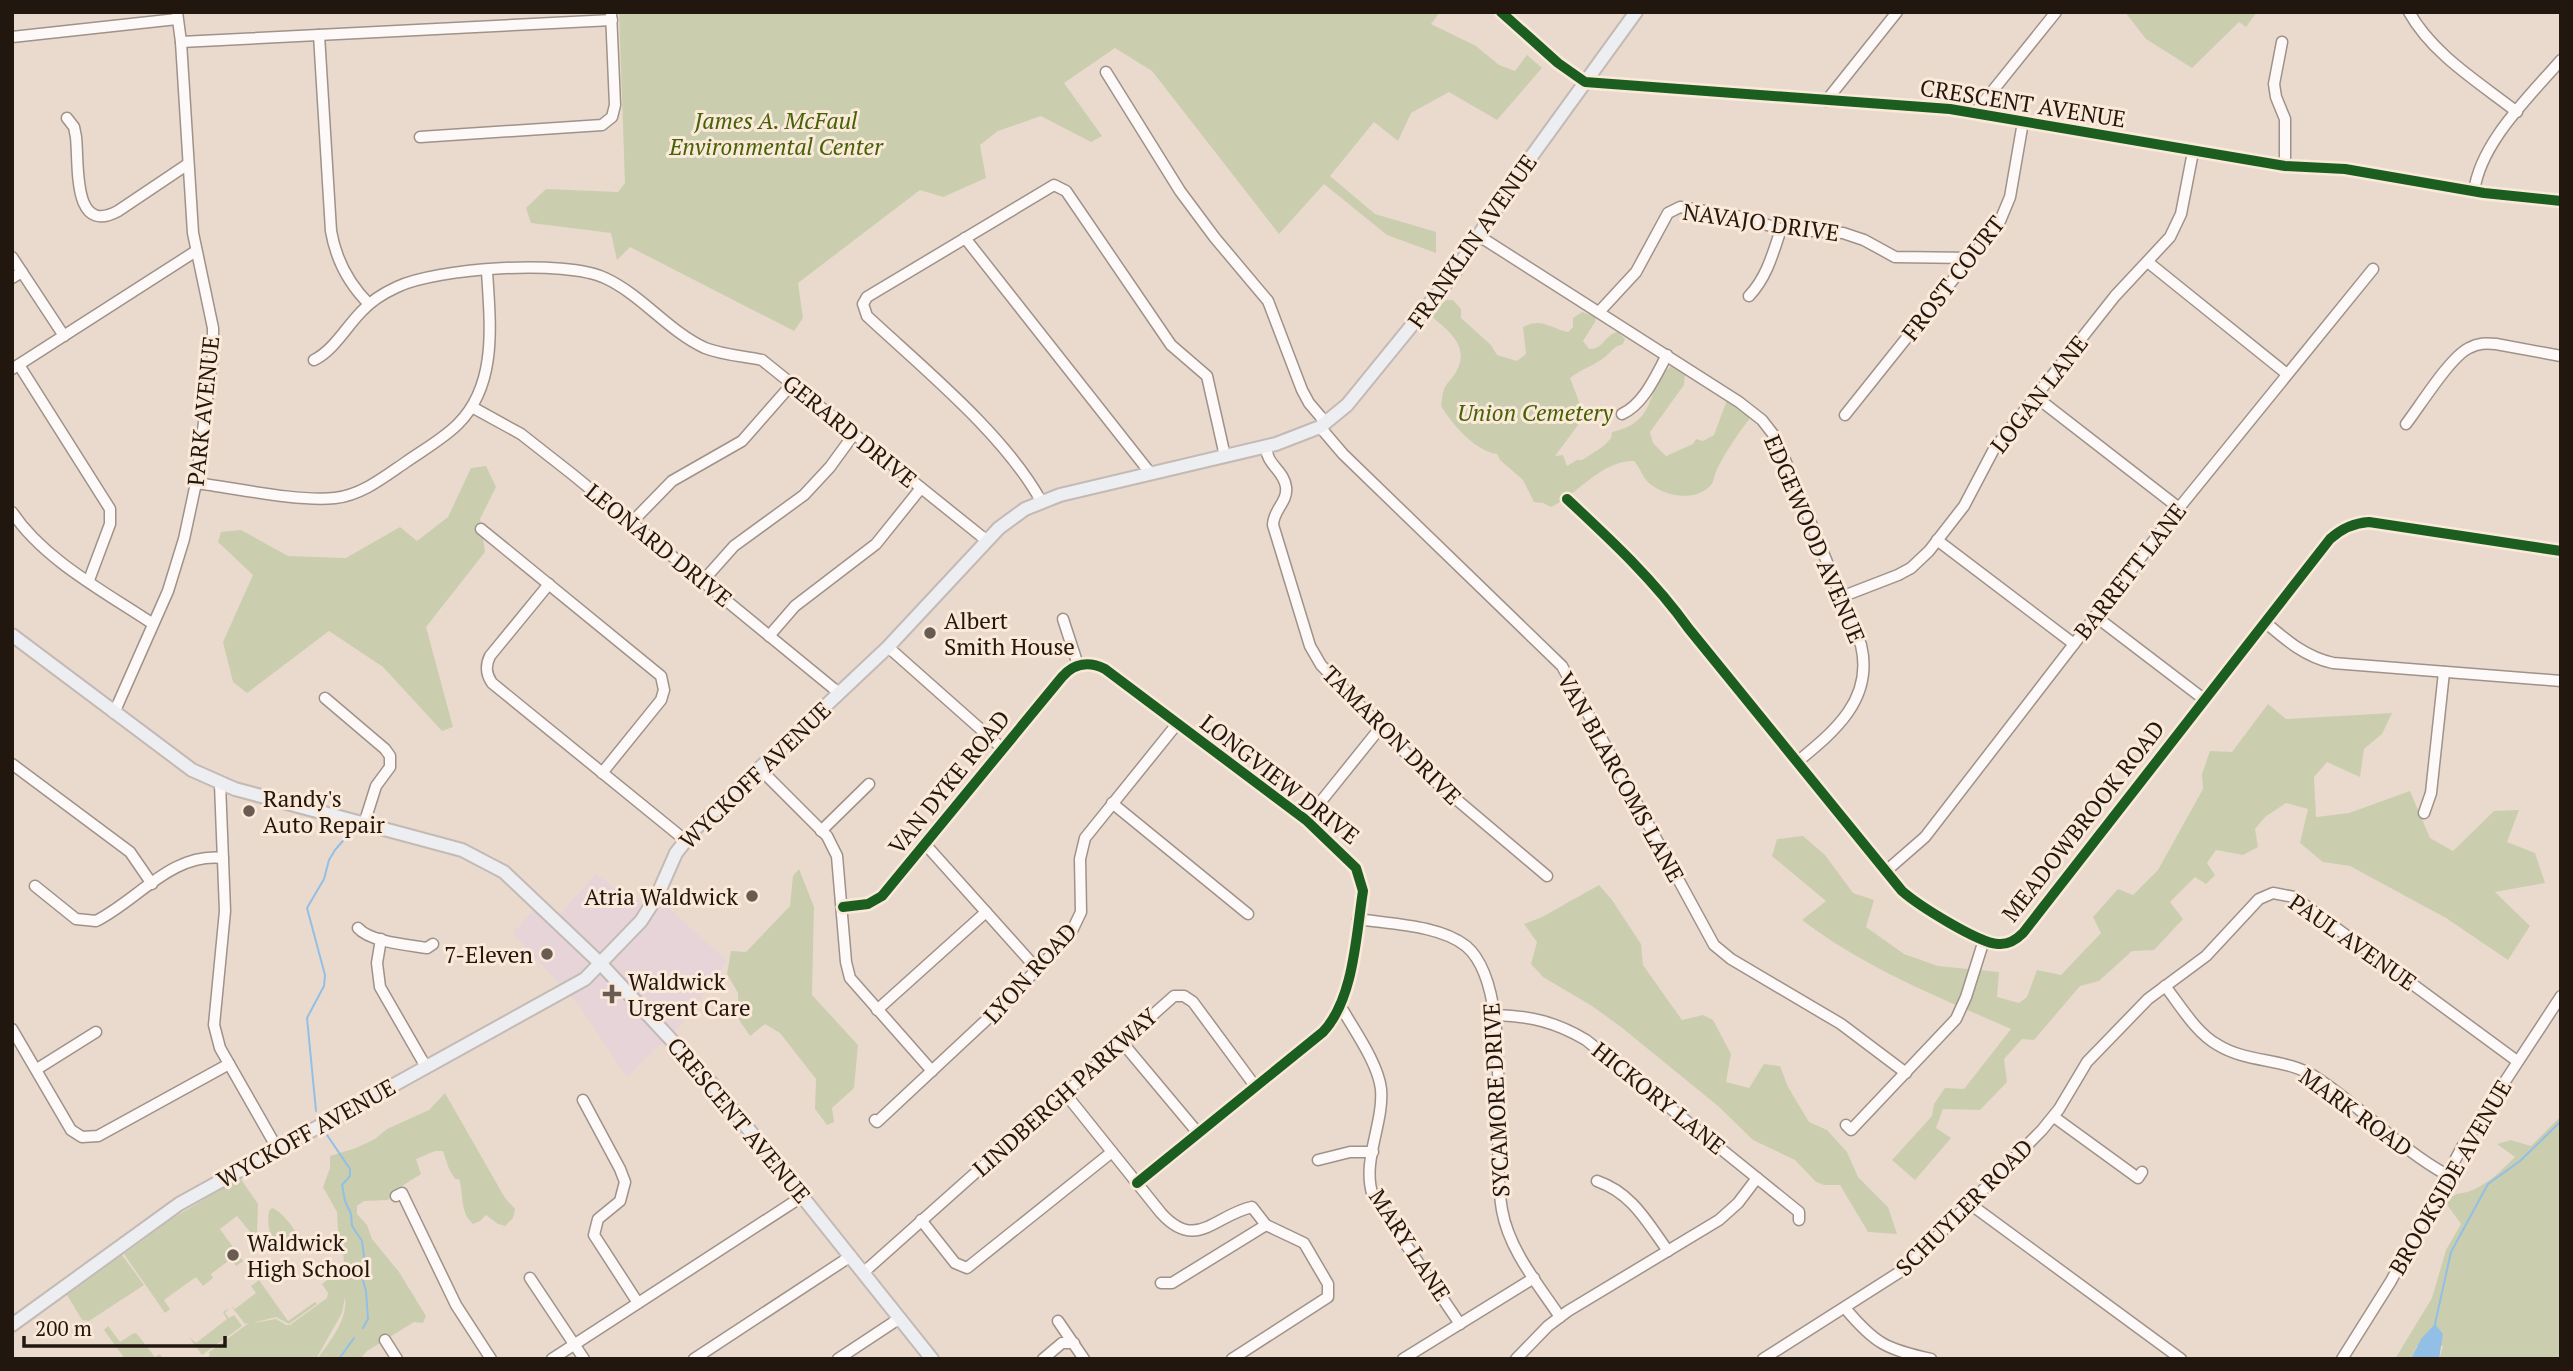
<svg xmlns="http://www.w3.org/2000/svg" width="2573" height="1371" viewBox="0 0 2573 1371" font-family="'PT Serif',serif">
	<rect width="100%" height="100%" fill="#eadace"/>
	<!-- commercial -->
	<path fill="#e6d4d8" d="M 596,874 L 635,903 L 649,890 L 727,961 L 682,1024 L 627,1077 L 581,1008 L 513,933 L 534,909 L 551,924 Z"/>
	<!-- green -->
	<g fill="#caceae">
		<path d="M 619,12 L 1440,12 L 1431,24 L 1476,46 L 1499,65 L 1515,71 L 1527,55 L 1542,68 L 1497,120 L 1449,92 L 1411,113 L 1398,141 L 1374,122 L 1330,176 L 1375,214 L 1436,232 L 1436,253 L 1387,235 L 1324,184 L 1279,234 L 1152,71 L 1115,48 L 1064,83 L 1102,136 L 1091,142 L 1041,116 L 998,131 L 980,145 L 986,178 L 943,197 L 920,190 L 798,283 L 803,318 L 794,331 L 630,247 L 617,260 L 611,233 L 531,223 L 526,208 L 546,189 L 618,192 L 625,183 Z"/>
		<path d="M 2125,12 L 2257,12 L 2246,27 L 2239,22 L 2192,68 L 2146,39 Z"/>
		<path d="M 1446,300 L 1453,300 L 1461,309 L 1461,318 L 1491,345 L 1497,355 L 1517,361 L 1526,354 L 1523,327 C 1540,317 1551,328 1568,332 L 1573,327 L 1573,318 L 1582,312 L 1596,317 L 1595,322 L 1583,341 L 1589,349 C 1603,350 1605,334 1618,332 L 1625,339 L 1623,344 C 1613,347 1611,352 1605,357 C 1594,366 1581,369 1570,378 L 1580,404 L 1585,407 L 1584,417 L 1555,456 L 1563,455 L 1567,466 L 1577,460 L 1582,460 C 1593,453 1603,448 1611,438 L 1612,432 C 1660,421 1643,390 1671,366 L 1685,372 L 1684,385 L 1650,432 L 1653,443 L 1666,456 L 1693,444 L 1696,439 L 1703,441 L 1714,435 L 1727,400 L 1745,409 L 1751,417 C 1738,433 1727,450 1718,467 C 1714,474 1715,482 1709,487 C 1693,502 1664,496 1649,483 C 1642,477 1640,467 1634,461 C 1602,460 1578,494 1551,507 L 1543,503 L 1534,502 L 1523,480 L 1500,460 L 1497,454 C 1475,451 1452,424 1441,406 C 1442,401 1442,394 1444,389 C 1447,382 1454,377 1457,370 C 1470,345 1447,330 1430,315 Z"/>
		<path d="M 486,466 L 496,487 L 480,519 L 485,552 L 426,627 L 453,727 L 442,731 L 383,667 L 329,631 L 247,693 L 233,682 L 223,642 L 253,575 L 218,542 L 221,532 L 241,530 L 288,556 L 346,558 L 400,527 L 417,541 L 448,517 L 471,468 Z"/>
		<path d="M 2268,704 L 2286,719 L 2392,713 L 2382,734 L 2364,749 L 2360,777 L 2327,762 L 2314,777 L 2316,817 L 2349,813 L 2410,791 L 2430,838 L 2453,851 L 2494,811 L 2519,810 L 2507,842 L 2535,853 L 2545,883 L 2495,892 L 2530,926 L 2508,960 L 2446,918 L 2350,866 L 2323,862 L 2300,843 L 2308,809 L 2286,803 L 2265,817 L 2255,829 L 2258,847 L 2243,855 L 2216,850 L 2207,863 L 2215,875 L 2206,884 L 2195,877 L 2170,902 L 2183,919 L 2154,950 L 2132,951 L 2099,981 L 2080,986 L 2034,1040 L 2022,1039 L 2004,1059 L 2007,1082 L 1980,1110 L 1943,1109 L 1936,1128 L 1951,1138 L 1915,1180 L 1892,1160 L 1932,1116 L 1934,1104 L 1945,1088 L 1964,1089 L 2011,1029 C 1938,997 1865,968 1802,920 L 1826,901 L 1772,856 L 1777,839 L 1803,836 L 1825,855 L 1853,893 L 1874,900 L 1866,927 L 1904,954 L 1938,966 L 1999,972 L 1997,997 L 2019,1003 L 2027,997 L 2037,970 L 2061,975 L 2101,933 L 2093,917 L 2118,889 L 2133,895 L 2158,870 L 2203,789 L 2202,774 L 2210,751 L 2232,752 Z"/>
		<path d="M 799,869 L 814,907 L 812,995 L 858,1045 L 854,1088 L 832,1108 L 834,1122 L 827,1125 L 815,1109 L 816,1079 L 780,1033 L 765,1024 L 750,1036 L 739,1020 L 738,993 L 727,974 L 731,951 L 746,952 L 790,906 L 793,876 Z"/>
		<path d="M 1599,885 L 1612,900 L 1641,944 L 1643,965 L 1682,1020 L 1703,1015 L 1713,1020 L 1731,1054 L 1726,1082 L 1749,1088 L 1764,1064 L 1780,1066 L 1788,1087 L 1809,1122 L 1827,1130 L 1847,1152 L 1858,1177 L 1888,1207 L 1897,1234 L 1868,1232 L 1840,1185 L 1824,1185 L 1816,1182 L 1795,1160 L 1753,1140 L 1718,1106 L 1621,1027 L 1592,1006 L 1543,977 L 1531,964 L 1537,942 L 1524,924 L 1542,917 Z"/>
		<path d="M 445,1093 L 505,1198 L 515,1209 L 513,1218 L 505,1226 L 498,1224 L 486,1215 L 480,1221 L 473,1224 C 459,1211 464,1194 459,1179 L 455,1179 L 449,1169 L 443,1151 L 435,1151 L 416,1159 L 421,1174 L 394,1191 L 388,1200 L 364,1201 L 357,1206 L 357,1214 L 367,1225 L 372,1239 L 399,1272 L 426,1316 L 423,1323 L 414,1322 L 367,1351 L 360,1359 L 317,1359 C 330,1341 348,1320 345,1297 L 342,1313 L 316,1359 L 206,1359 L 210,1355 L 209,1352 L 249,1323 L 245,1324 L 231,1306 L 235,1309 L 256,1293 L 251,1286 L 259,1280 L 288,1321 L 315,1302 L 317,1304 L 289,1324 L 276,1317 L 252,1323 L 276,1319 L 286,1325 L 290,1325 L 327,1298 L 328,1293 L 322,1284 L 336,1273 L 337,1265 L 344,1265 L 343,1249 L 338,1232 L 337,1212 L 323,1187 L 330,1168 L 330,1156 L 356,1148 L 375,1139 L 387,1129 L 429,1110 Z"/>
		<path d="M 2561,1116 L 2561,1359 L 2439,1359 L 2443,1346 L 2417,1346 L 2411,1359 L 2395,1359 L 2432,1298 L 2446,1250 L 2461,1224 L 2445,1202 C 2460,1189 2460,1196 2475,1189 C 2490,1182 2503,1169 2515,1157 L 2497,1144 L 2511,1140 L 2531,1146 Z"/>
		<path d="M 240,1178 L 258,1204 L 257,1234 L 259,1243 L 237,1216 L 220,1229 L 243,1261 L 236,1266 L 231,1259 L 211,1274 L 213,1278 L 203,1286 L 196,1277 L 164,1300 L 170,1309 L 165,1313 L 124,1254 L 173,1218 Z"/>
		<path d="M 272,1208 C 280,1210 296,1229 298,1238 C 298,1243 296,1245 293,1248 L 282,1249 C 269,1238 267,1227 269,1211 Z"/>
		<path d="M 122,1255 L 144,1285 L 89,1321 L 82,1320 L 67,1295 Z"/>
		<path d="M 229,1308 L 225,1313 L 229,1318 L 234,1315 L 242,1326 L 202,1355 L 189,1337 L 196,1343 L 227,1319 L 223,1312 Z"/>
		<path d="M 108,1326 L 120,1342 L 134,1333 L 137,1334 L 155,1357 L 160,1354 L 163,1359 L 125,1359 L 104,1330 Z"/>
	</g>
	<!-- water -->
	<path fill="#91bfe6" d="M 2435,1324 L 2443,1334 L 2439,1359 L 2411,1359 L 2421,1339 Z"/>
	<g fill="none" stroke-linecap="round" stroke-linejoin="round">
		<!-- stream -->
		<g stroke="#91bfe6" stroke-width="2">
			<path d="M 316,1111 L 307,1018 L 324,986 L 325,975 L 307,908 L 324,879 L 329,860 L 335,850 L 348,835 L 350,826"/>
			<path d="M 327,1135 L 350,1169 L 350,1176 L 342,1185 L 345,1201 L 351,1214 L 352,1226 L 362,1241 L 364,1256 L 361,1274 L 366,1291 L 368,1319 L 363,1328"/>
			<path d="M 2435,1324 L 2451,1252 L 2488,1184 L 2520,1161 L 2561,1121"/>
			<path d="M 339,1359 L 354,1338"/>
		</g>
		<defs>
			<g id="minor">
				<path d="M 1501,12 L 1558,63 L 1585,82 L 1950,109 L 2285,166 L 2345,169 L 2484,193 L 2561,201"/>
				<path d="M 2409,12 C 2433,55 2480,83 2517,112"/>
				<path d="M 319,35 L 331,231 C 336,260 348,283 369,304"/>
				<path d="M 12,37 L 177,19"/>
				<path d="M 181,42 L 612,20"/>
				<path d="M 2282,42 L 2274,84 L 2276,97 L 2285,119 L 2285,166"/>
				<path d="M 1106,72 L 1180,191 L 1215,238 L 1268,301 L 1302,390 L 1309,403 L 1326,423"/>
				<path d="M 1826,101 L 1897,12"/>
				<path d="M 1974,114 L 2056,12"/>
				<path d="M 67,118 L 74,127 L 76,137 C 79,165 72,236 118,211 L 188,164"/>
				<path d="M 420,137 L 602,125 L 612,117 L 615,105 L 611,12"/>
				<path d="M 2474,192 C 2480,143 2529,97 2561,60"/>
				<path d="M 1479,236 L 1739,402 L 1762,420 L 1776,438 L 1861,645 C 1874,699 1835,731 1797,762"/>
				<path d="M 965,238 L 1151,474"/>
				<path d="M 12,257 L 64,336"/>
				<path d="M 2149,263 L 2287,374"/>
				<path d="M 12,278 L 22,272"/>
				<path d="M 1749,296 C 1767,277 1773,253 1781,229"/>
				<path d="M 1599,312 L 1636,272 L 1668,213 L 1680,207 L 1737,216 L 1781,229 L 1843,233 L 1864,240 L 1895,257 L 1971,258"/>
				<path d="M 314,360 C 334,350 346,327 362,311 C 371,301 384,293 397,287 C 437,268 565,259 605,278 C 642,295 668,331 705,348 C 723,355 743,356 762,360 L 986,540"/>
				<path d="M 19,365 L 110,509 L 110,524 L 89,580"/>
				<path d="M 12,369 L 196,251"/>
				<path d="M 2036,397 L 2179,508"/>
				<path d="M 472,407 L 521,434 L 572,474 L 839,693"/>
				<path d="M 1622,414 C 1644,404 1656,375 1667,355"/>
				<path d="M 1845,415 L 2000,221 L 2010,197 L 2023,122"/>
				<path d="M 2406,424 C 2420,406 2450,357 2469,348 C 2478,343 2486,343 2496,344 L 2561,356"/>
				<path d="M 1320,427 L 1343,454 L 1562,666 L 1714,945 L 1731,959 L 1841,1024 L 1906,1073"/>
				<path d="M 1266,446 C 1266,465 1284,470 1286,487 C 1288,502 1273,510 1273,525 L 1310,646 L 1321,665 L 1424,772 L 1547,876"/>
				<path d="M 196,483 C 236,488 297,502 335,498 C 362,495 384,477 406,462 C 423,450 443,439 458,424 C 498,384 490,323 487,271"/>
				<path d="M 1567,499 C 1611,540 1654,580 1689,629 L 1902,891 C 1918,905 1978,943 1998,944 C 2008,945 2016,940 2023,933 L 2330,539 C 2341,529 2353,523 2369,522 L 2561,551"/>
				<path d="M 1041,501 C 1004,434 924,369 867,316 L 863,304 L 867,297 L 1054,185 L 1066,191 L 1171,345 L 1207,376 L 1225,456"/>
				<path d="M 12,512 C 44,560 105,592 153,624"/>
				<path d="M 631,523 L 672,481 L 742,441 L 792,384"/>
				<path d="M 481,529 L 661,676 L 664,690 L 661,700 L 602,773"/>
				<path d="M 1937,540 L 2074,644"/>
				<path d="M 702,582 L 734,546 L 804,495 L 830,467 L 854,434"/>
				<path d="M 549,584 L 490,656 C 485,666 486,674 492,683 L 685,840"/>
				<path d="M 1841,597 L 1898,575 L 1911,568 L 1929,551 L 1964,506 L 1994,449 L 2115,296 L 2170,237 L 2181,214 L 2193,152"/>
				<path d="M 2095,616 L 2205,700"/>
				<path d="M 1063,619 L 1078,665"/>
				<path d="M 2265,622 C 2286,640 2305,657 2333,663 L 2561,681"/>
				<path d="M 769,636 L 795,606 L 876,544 L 921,488"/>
				<path d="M 888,647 L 1003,749"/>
				<path d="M 325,698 L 385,749 L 390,756 L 390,767 L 376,786 L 364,824"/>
				<path d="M 114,713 L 168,591 L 184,539 L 196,483 L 213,354 L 213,328 L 193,233 L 181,42 L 177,12"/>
				<path d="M 12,764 L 130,852 L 152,884"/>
				<path d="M 759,768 L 827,836 L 837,856 L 846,962 L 850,978 L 932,1071"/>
				<path d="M 220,784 L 225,911 L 214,1025 L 220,1048 L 277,1148"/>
				<path d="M 1112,803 L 1248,914"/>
				<path d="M 2424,813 L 2431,793 L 2444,672"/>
				<path d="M 1306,820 L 1380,728"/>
				<path d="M 821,831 L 869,784"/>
				<path d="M 925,844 L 1037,969"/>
				<path d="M 1886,871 L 1925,837 L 2179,508 L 2373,269"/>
				<path d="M 35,886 L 76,919 L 96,921 C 138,900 172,852 223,858"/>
				<path d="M 843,907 L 868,904 L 882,896 L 1062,677 C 1074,663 1089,661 1105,669 L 1306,820 L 1356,868 L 1363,891 C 1356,935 1354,999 1323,1032 L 1137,1183"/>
				<path d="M 1358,919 C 1390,924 1440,925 1466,946 C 1516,988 1490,1144 1502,1210 C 1509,1250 1538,1284 1560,1317"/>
				<path d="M 358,928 C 370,942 409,945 427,948 L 433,944"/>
				<path d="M 381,939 L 377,963 L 380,987 L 426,1067"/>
				<path d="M 2165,986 C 2180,1005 2196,1033 2218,1045 C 2247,1063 2285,1058 2314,1076 C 2361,1106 2398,1148 2447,1175"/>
				<path d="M 1341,1007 C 1354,1030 1378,1063 1381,1089 C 1384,1124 1361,1162 1373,1196 L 1460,1324"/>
				<path d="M 877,1010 L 986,912"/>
				<path d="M 1496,1015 C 1530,1016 1556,1022 1586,1040 L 1799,1212 L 1799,1220"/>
				<path d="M 12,1029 L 71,1130 L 82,1137 L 98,1136 L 229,1064"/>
				<path d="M 1121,1041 L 1198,1133"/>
				<path d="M 37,1069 L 96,1032"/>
				<path d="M 1064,1092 L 1161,1213 C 1196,1252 1215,1215 1252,1207 L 1266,1225 L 1304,1243 L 1328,1284 L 1328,1297 L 1232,1359"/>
				<path d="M 583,1100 L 620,1169 L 625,1182 L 620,1201 L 598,1219 L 594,1235 L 638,1303"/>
				<path d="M 2054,1117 L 2138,1178 L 2142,1172"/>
				<path d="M 875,1120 L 877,1122 L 997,1010 L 1069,937 L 1081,912 L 1080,859 L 1085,838 L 1177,724"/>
				<path d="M 1846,1125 L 1851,1130 L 1956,1019 L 1966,997 L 1984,940"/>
				<path d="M 1318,1160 L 1350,1152 L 1373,1152"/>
				<path d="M 1597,1181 C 1632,1193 1647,1222 1668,1251"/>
				<path d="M 396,1196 L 402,1193 L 456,1305 L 491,1359"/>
				<path d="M 1970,1204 L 2181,1359"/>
				<path d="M 921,1220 L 955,1263 L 967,1268 L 1112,1152"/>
				<path d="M 864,1272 L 1174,996 L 1184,996 L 1193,1002 L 1255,1086"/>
				<path d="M 530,1278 L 584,1359"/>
				<path d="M 1161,1283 L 1172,1283 L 1266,1225"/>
				<path d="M 1845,1308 C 1875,1344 1886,1349 1931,1359"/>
				<path d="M 1058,1321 L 1084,1359"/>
				<path d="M 385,1340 L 397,1359"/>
				<path d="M 552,1359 L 803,1196"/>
				<path d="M 694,1359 L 851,1256"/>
				<path d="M 838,1359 L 900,1318"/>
				<path d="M 1043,1359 L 1062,1343 L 1074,1343"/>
				<path d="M 1403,1359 L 1534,1278"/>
				<path d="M 1516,1359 L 1548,1326 L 1568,1311 L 1719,1220 L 1738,1203 L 1757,1178"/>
				<path d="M 1763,1359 L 1906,1268 L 2042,1130 L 2059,1109 L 2087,1062 L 2148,999 L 2206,956 L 2259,899 L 2273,893 L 2294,897 L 2517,1061"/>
				<path d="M 2342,1359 L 2391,1281 L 2462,1147 L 2561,996"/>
			</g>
			<g id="major">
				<path d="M 12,635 L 192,770 L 235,789 L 462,850 L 504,872 L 601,964 L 714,1086 L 932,1359"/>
				<path d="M 12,1325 L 179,1204 L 585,979 L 641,921 L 657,896 L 676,853 L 694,830 L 888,647 L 999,528 L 1025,509 L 1060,495 L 1276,444 L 1320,427 L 1347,405 L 1452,276 L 1523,168 L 1636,12"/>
			</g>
		</defs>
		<!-- minor casing -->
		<use href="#minor" stroke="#9f9289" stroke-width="13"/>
		<!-- major casing -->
		<use href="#major" stroke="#c3bab5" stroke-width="16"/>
		<!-- minor -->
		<use href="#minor" stroke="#fcf9f8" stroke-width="10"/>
		<!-- major -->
		<use href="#major" stroke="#edeef1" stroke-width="12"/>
		<defs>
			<g id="cycleway">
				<path d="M 1501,12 L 1558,63 L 1585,82 L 1950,109 L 2285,166 L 2345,169 L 2484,193 L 2561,201"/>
				<path d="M 1567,499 C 1611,540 1654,580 1689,629 L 1902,891 C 1918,905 1978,943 1998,944 C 2008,945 2016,940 2023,933 L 2330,539 C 2341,529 2353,523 2369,522 L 2561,551"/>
				<path d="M 843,907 L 868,904 L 882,896 L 1062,677 C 1074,663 1089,661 1105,669 L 1306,820 L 1356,868 L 1363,891 C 1356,935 1354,999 1323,1032 L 1137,1183"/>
			</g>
		</defs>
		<!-- cycleway casing -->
		<use href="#cycleway" stroke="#fbe9da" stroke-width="15"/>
		<!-- cycleway -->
		<use href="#cycleway" stroke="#1b5e20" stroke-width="10"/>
	</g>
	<!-- markers -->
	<g fill="#685b52" stroke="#fbe9da" stroke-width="2.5">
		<circle cx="930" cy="633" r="7"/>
		<circle cx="249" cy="811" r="7"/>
		<circle cx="752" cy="896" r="7"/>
		<circle cx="547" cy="954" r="7"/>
		<path d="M608.5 983.5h7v7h7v7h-7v7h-7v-7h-7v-7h7z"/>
		<circle cx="233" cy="1255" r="7"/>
	</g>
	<g text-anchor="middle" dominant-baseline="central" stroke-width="6" stroke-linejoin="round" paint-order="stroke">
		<!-- street labels -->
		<g font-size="23" fill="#22170f" stroke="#fbe9da">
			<text transform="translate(2023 103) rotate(9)">CRESCENT AVENUE</text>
			<text transform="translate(1761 222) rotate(8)">NAVAJO DRIVE</text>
			<text transform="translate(1472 241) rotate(-55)">FRANKLIN AVENUE</text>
			<text transform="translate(1953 278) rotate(-52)">FROST COURT</text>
			<text transform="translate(2039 394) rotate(-52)">LOGAN LANE</text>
			<text transform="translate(203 411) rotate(-84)">PARK AVENUE</text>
			<text transform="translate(850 431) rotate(39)">GERARD DRIVE</text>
			<text transform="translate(1815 539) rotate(67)">EDGEWOOD AVENUE</text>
			<text transform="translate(659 545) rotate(39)">LEONARD DRIVE</text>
			<text transform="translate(2130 571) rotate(-52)">BARRETT LANE</text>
			<text transform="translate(1392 735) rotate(45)">TAMARON DRIVE</text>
			<text transform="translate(755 775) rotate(-44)">WYCKOFF AVENUE</text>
			<text transform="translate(1621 777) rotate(61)">VAN BLARCOMS LANE</text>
			<text transform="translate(1280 779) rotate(38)">LONGVIEW DRIVE</text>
			<text transform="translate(949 782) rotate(-51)">VAN DYKE ROAD</text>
			<text transform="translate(2083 821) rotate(-52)">MEADOWBROOK ROAD</text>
			<text transform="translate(2353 942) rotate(35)">PAUL AVENUE</text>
			<text transform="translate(1030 973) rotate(-48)">LYON ROAD</text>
			<text transform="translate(1065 1092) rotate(-42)">LINDBERGH PARKWAY</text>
			<text transform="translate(1659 1098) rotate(39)">HICKORY LANE</text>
			<text transform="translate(1496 1100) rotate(-93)">SYCAMORE DRIVE</text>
			<text transform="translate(2356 1112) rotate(36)">MARK ROAD</text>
			<text transform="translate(739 1120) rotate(50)">CRESCENT AVENUE</text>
			<text transform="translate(306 1133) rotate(-29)">WYCKOFF AVENUE</text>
			<text transform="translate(2450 1177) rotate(-60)">BROOKSIDE AVENUE</text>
			<text transform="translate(1964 1207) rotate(-45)">SCHUYLER ROAD</text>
			<text transform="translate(1410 1245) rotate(57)">MARY LANE</text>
		</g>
		<!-- park labels -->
		<g font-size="23" font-style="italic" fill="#456205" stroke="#fbe9da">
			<text x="776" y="120">James A. McFaul<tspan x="776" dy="26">Environmental Center</tspan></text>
			<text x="1535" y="412">Union Cemetery</text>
		</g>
		<!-- poi labels -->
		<g font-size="23" fill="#22170f" stroke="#fbe9da" text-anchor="start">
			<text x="944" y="620">Albert<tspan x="944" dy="26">Smith House</tspan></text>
			<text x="263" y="798">Randy's<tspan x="263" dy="26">Auto Repair</tspan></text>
			<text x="738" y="896" text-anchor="end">Atria Waldwick</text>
			<text x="533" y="954" text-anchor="end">7-Eleven</text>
			<text x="628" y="981">Waldwick<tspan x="628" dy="26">Urgent Care</tspan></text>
			<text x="247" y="1242">Waldwick<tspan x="247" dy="26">High School</tspan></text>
		</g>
	</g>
	<!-- border -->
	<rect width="2573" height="1371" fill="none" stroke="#22170f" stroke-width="28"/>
	<!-- scale -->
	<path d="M24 1336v10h201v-10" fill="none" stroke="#22170f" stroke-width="3.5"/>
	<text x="35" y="1336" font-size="21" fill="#22170f" stroke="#fbe9da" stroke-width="5" paint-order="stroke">200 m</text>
</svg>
